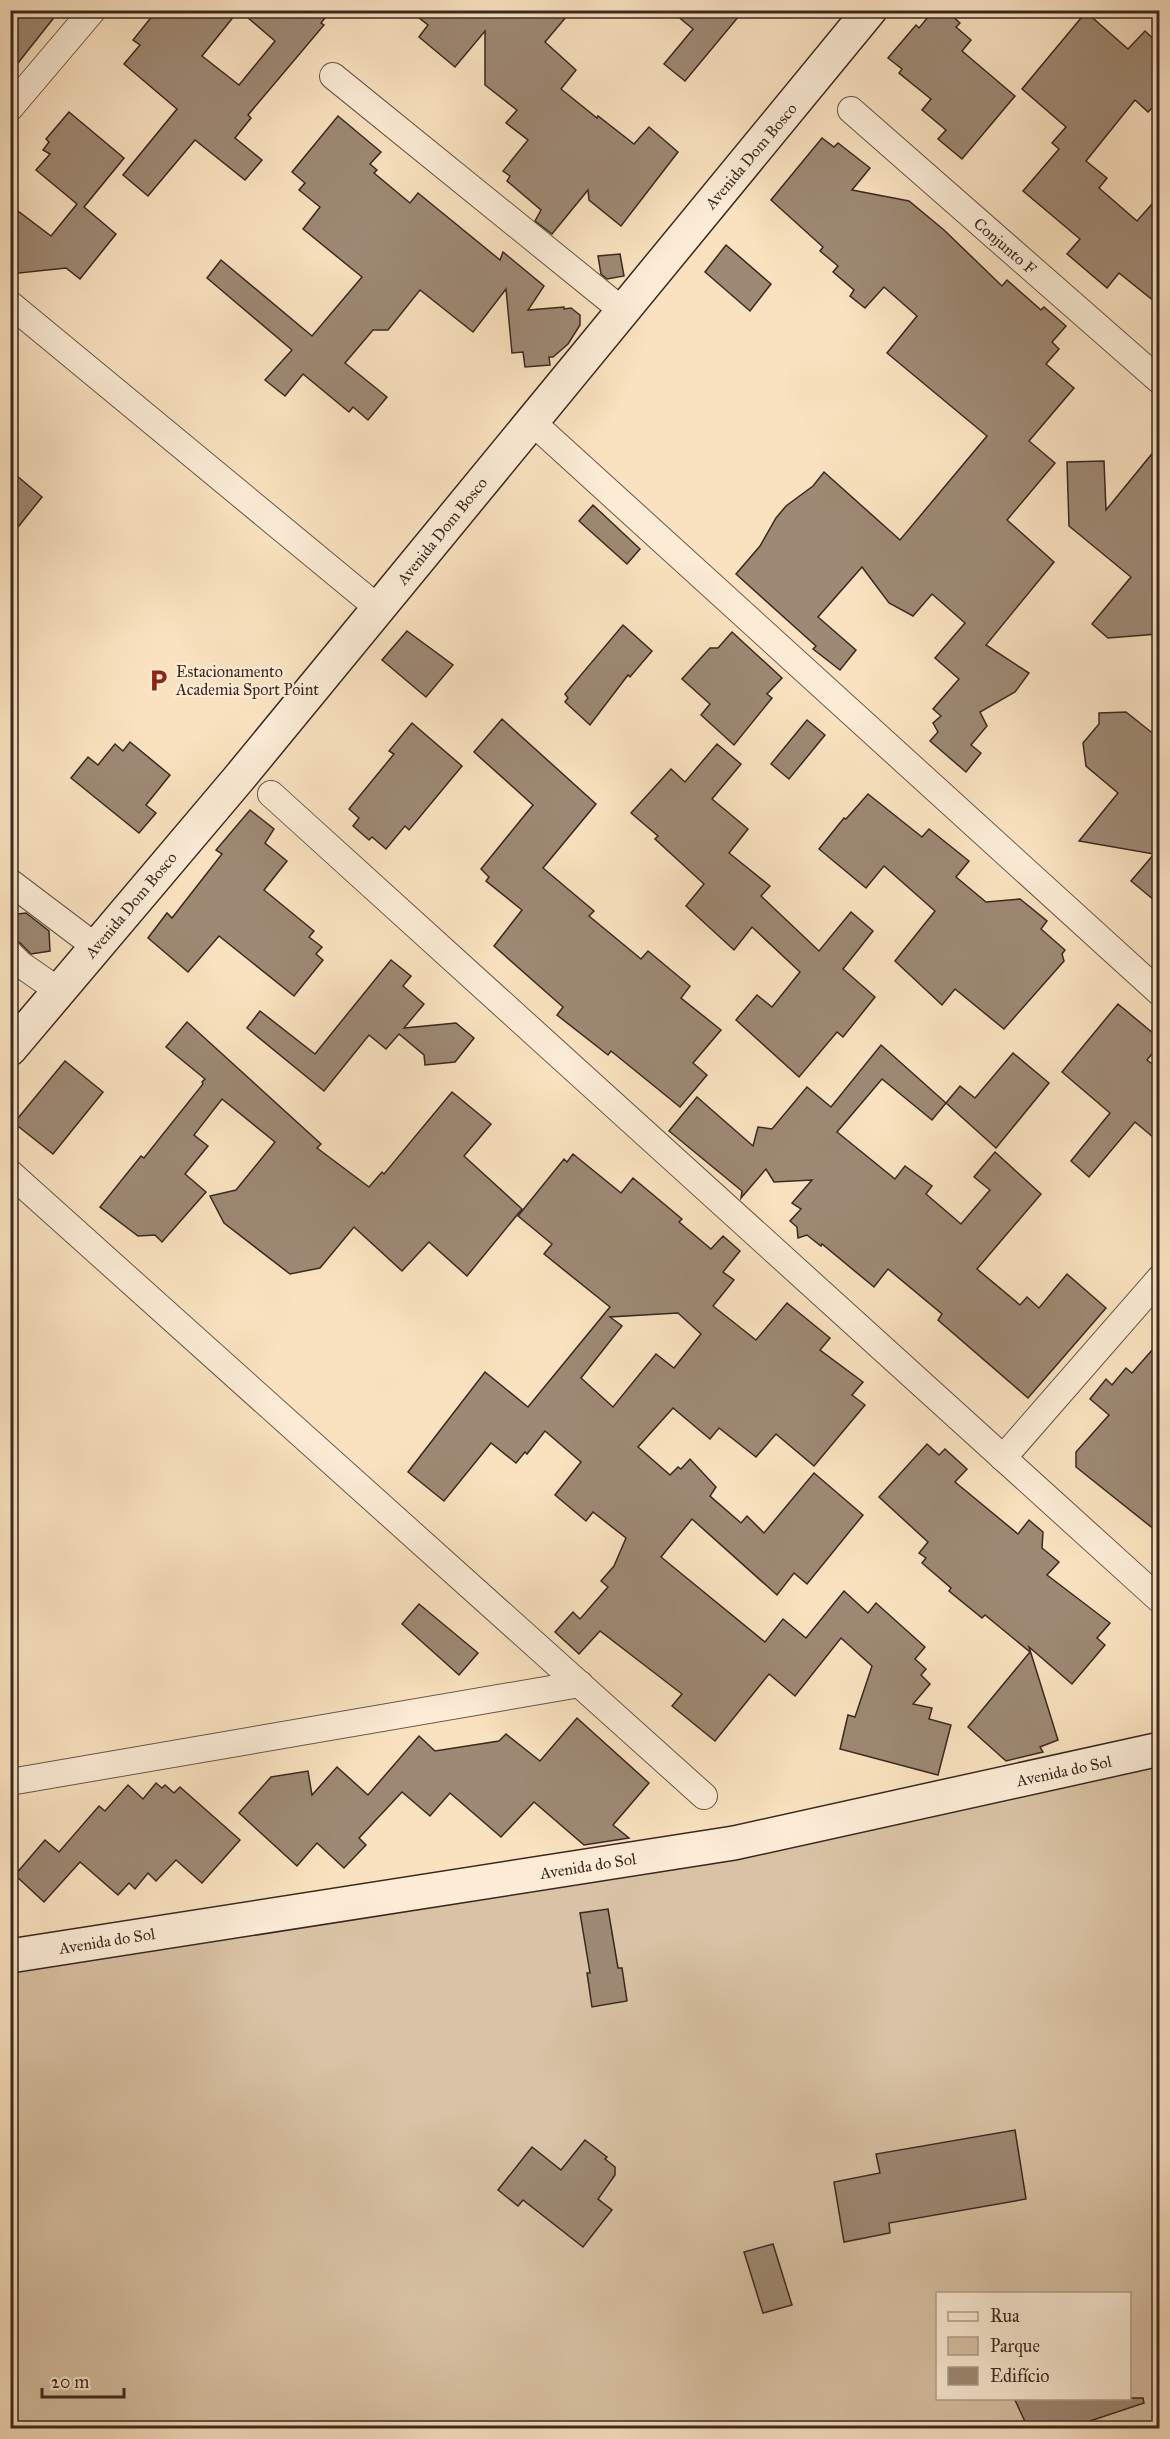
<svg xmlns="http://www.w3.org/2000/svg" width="1170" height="2439" viewBox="0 0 1170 2439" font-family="'IM FELL Great Primer',serif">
	<rect width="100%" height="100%" fill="#fae2c0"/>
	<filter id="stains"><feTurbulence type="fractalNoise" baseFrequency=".00333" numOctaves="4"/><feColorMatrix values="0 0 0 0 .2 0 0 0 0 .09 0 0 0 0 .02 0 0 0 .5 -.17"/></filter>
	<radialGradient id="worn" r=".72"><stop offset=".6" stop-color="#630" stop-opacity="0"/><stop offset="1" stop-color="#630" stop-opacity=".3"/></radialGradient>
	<!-- green -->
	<path fill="#d9c2a5" stroke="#8a7563" stroke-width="1.5" fill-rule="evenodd" d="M 1159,1765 L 1159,2428 L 11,2428 L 11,1970 ZM 938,2294 L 1130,2294 L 1130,2398 L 938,2398 Z"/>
	<!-- building -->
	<g fill="#9e8974" stroke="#3a2821" stroke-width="1.5" fill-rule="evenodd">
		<path d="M 10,10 L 60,10 L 10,73 Z"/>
		<path d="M 157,10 L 239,10 L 202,56 L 239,85 L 275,41 L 239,10 L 331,10 L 321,23 L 324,25 L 248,115 L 251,118 L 235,138 L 262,160 L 245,180 L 195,140 L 148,196 L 123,175 L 177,109 L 124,64 L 140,45 L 133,40 Z"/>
		<path d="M 409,10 L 572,10 L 545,42 L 576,70 L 561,89 L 597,118 L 598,116 L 634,144 L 649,127 L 678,152 L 621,226 L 589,200 L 588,190 L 552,234 L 535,221 L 541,210 L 507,181 L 510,176 L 503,171 L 528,140 L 506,123 L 517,110 L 485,85 L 485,31 L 455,67 L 419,37 L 428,25 Z"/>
		<path d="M 670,10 L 744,10 L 685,81 L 664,64 L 693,29 Z"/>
		<path d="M 934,10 L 946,10 L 960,23 L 956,27 L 971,40 L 962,51 L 1015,96 L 962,159 L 938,139 L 946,130 L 922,110 L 931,99 L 899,73 L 902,69 L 888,58 L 916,25 L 919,28 Z"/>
		<path d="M 1086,12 L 1128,49 L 1145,31 L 1160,45 L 1160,100 L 1148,112 L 1135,100 L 1086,161 L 1107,178 L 1099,188 L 1137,221 L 1160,195 L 1160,306 L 1119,273 L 1107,288 L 1067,254 L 1080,239 L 1023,191 L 1059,149 L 1052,143 L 1066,127 L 1022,89 Z"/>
		<path d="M 69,112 L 124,158 L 84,207 L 116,234 L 80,279 L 66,268 L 10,274 L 10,205 L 51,236 L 77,204 L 36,170 L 50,154 L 43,150 L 49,142 L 46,139 Z"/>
		<path d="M 338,116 L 381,152 L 370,164 L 377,170 L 374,173 L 410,203 L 418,193 L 500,260 L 503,252 L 544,286 L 528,310 L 564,307 L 564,309 L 571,308 L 580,315 L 580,325 L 568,344 L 553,357 L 549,357 L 550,365 L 525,367 L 523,352 L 512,353 L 506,289 L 473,332 L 420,290 L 388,330 L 373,330 L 345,363 L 387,397 L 368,420 L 353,407 L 349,412 L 303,374 L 285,396 L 265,380 L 292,350 L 207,278 L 221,260 L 312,336 L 362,277 L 303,229 L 320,207 L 299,190 L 305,183 L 292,172 Z"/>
		<path d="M 822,138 L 834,147 L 838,143 L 870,168 L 852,190 L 909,201 L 944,230 L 1002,286 L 1007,280 L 1041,310 L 1044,307 L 1066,326 L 1052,342 L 1059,349 L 1046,364 L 1074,388 L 1029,441 L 1055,463 L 1007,520 L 1054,562 L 986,645 L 1029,673 L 1015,692 L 980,712 L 987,726 L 971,745 L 981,753 L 966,772 L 930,741 L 938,732 L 933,723 L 941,716 L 933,709 L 959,679 L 935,658 L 965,623 L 932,594 L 913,616 L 889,603 L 862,567 L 818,617 L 856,650 L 840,670 L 813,649 L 816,646 L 736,574 L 760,546 L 776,518 L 786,506 L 813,486 L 824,472 L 900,540 L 987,436 L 887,353 L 917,316 L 884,287 L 865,308 L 850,296 L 854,290 L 833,272 L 838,266 L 820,251 L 823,247 L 771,200 Z"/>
		<path d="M 726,245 L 771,284 L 750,311 L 705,272 Z"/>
		<path d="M 620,254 L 624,276 L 607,279 L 601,274 L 598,256 Z"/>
		<path d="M 1160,444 L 1158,634 L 1108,638 L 1092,624 L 1131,577 L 1069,526 L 1067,462 L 1104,461 L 1106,510 Z"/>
		<path d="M 10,470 L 42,497 L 10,537 Z"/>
		<path d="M 593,505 L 640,549 L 627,564 L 579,521 Z"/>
		<path d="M 623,625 L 652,651 L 630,677 L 628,675 L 590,725 L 565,702 L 568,698 L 565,694 Z"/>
		<path d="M 407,631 L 453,665 L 426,697 L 382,660 Z"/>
		<path d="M 732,632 L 782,678 L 767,694 L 772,698 L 734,745 L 701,715 L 710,704 L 682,679 L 710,648 L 718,648 Z"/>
		<path d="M 1126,712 L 1160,739 L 1160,905 L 1131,881 L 1154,854 L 1079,841 L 1118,793 L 1086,766 L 1083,743 L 1099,724 L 1099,713 Z"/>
		<path d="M 502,719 L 596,804 L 543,868 L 594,911 L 589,916 L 641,959 L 648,951 L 690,986 L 681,998 L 721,1030 L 693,1063 L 707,1075 L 680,1107 L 611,1051 L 608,1055 L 557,1015 L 563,1007 L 494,946 L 522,910 L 486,881 L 489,877 L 481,869 L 533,805 L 474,752 Z"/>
		<path d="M 807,720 L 825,735 L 789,779 L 771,764 Z"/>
		<path d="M 412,723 L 462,766 L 409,830 L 405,826 L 386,849 L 372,837 L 369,840 L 353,826 L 359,818 L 349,809 L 394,754 L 389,751 Z"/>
		<path d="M 130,742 L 170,775 L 146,805 L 156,813 L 139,833 L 71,778 L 88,757 L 98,765 L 115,744 L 123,751 Z"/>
		<path d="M 717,744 L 741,764 L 712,799 L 748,829 L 729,853 L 770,886 L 761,896 L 819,951 L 851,912 L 873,931 L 843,969 L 875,997 L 843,1037 L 837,1032 L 799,1077 L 736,1020 L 757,995 L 772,1007 L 800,972 L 752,927 L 734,950 L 686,906 L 704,884 L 655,839 L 658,836 L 631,813 L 671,769 L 685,782 Z"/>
		<path d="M 868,794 L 922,837 L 929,829 L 969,861 L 956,877 L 986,902 L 1020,899 L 1047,921 L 1041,929 L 1065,950 L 1062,954 L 1064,961 L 1004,1029 L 955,989 L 942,1005 L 895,961 L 935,911 L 884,866 L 866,888 L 819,849 L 844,818 L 846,819 Z"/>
		<path d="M 250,810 L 274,829 L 265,843 L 287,861 L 264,890 L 314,931 L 309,937 L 322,947 L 316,954 L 323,960 L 294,996 L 219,936 L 188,972 L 148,938 L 167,913 L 172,918 L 222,854 L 216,850 Z"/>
		<path d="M 26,913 L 49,931 L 50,951 L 31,954 L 20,943 L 10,939 L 10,915 Z"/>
		<path d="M 391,960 L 411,976 L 403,986 L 424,1004 L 404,1028 L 456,1023 L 474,1038 L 455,1062 L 425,1065 L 424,1055 L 399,1034 L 386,1049 L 369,1035 L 324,1091 L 247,1028 L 260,1011 L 315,1054 Z"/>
		<path d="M 1118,1004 L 1160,1039 L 1160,1044 L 1147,1060 L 1160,1070 L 1160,1143 L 1135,1122 L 1089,1177 L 1071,1161 L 1110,1113 L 1062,1072 Z"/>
		<path d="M 187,1022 L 321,1144 L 317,1148 L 369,1187 L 382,1172 L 384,1174 L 452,1092 L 491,1124 L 464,1156 L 522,1209 L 467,1276 L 429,1242 L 402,1271 L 354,1227 L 320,1268 L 290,1274 L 224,1223 L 210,1196 L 236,1190 L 275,1142 L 222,1099 L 194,1135 L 208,1146 L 185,1174 L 206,1192 L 162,1242 L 155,1235 L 138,1236 L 100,1207 L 141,1156 L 144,1158 L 203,1084 L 202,1082 L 205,1079 L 166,1047 Z"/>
		<path d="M 881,1045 L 946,1103 L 932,1120 L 882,1079 L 837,1132 L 895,1179 L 905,1166 L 932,1186 L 926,1194 L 961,1224 L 990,1190 L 974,1177 L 995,1152 L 1041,1194 L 977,1269 L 1020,1305 L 1027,1297 L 1039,1308 L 1067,1274 L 1106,1308 L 1028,1398 L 938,1320 L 942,1314 L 888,1269 L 874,1287 L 822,1244 L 821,1246 L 807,1235 L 798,1238 L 797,1227 L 790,1221 L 801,1209 L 792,1203 L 812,1180 L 774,1182 L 766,1169 L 741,1198 L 742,1191 L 669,1131 L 697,1097 L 753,1146 L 758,1127 L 772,1129 L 807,1087 L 831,1107 Z"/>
		<path d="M 1013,1053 L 1049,1083 L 996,1148 L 946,1103 L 960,1086 L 975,1098 Z"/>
		<path d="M 65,1061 L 103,1092 L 53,1154 L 14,1123 Z"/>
		<path d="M 573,1154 L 621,1193 L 633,1178 L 682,1219 L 679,1222 L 711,1249 L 723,1236 L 740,1251 L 723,1272 L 734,1280 L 713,1306 L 756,1340 L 787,1303 L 830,1338 L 820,1350 L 863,1382 L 852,1395 L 865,1405 L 814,1466 L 776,1434 L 756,1457 L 719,1428 L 710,1439 L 673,1408 L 638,1447 L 670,1475 L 678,1467 L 681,1469 L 690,1459 L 716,1487 L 710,1496 L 741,1523 L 747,1516 L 764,1533 L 814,1473 L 863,1515 L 807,1584 L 794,1573 L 777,1595 L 692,1519 L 661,1557 L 765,1642 L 783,1619 L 806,1638 L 844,1591 L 868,1613 L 876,1603 L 925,1647 L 915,1659 L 926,1669 L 921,1675 L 930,1684 L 913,1704 L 932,1708 L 929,1719 L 951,1725 L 938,1775 L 840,1749 L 848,1715 L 855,1717 L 872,1666 L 841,1638 L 795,1696 L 769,1674 L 715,1741 L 672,1706 L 682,1694 L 600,1631 L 579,1654 L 555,1632 L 573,1612 L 580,1619 L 608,1587 L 601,1581 L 614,1566 L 626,1538 L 593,1512 L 586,1521 L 555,1495 L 581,1462 L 545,1431 L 527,1454 L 525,1452 L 516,1463 L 491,1443 L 444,1501 L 408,1472 L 485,1372 L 528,1407 L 610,1307 L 544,1254 L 552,1244 L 518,1216 L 564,1159 L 567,1162 ZM 678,1313 L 701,1334 L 674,1368 L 656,1354 L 613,1407 L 581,1378 L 622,1326 L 610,1317 Z"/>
		<path d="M 1160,1341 L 1160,1534 L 1076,1467 L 1076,1452 L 1109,1415 L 1090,1399 L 1106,1379 L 1112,1385 L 1126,1368 L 1132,1373 Z"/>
		<path d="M 927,1444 L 939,1455 L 945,1449 L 967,1469 L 955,1482 L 1018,1534 L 1029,1520 L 1043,1532 L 1042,1548 L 1059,1562 L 1047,1575 L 1110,1623 L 1097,1638 L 1105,1645 L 1072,1684 L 1029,1647 L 1058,1740 L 1040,1747 L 1043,1752 L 1006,1761 L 968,1727 L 1030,1652 L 985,1615 L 982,1618 L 949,1591 L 951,1588 L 922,1563 L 926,1558 L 919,1553 L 928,1542 L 879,1497 Z"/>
		<path d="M 419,1604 L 478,1653 L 459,1675 L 402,1624 Z"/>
		<path d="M 577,1718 L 649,1783 L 613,1825 L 629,1838 L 584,1845 L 534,1802 L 501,1837 L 450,1793 L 430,1816 L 402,1792 L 359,1838 L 366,1845 L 344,1868 L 317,1843 L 297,1866 L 239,1813 L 271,1777 L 308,1771 L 312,1795 L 337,1767 L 368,1795 L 419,1736 L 435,1751 L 499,1741 L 506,1734 L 540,1761 Z"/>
		<path d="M 156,1783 L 162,1788 L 165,1785 L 174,1793 L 180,1787 L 240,1840 L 202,1883 L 176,1860 L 156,1881 L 148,1873 L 135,1889 L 129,1883 L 118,1895 L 80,1862 L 44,1902 L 15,1875 L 45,1840 L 59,1852 L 99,1806 L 105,1811 L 128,1785 L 143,1799 Z"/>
		<path d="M 608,1909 L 618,1968 L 622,1968 L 627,2001 L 592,2007 L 587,1973 L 590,1973 L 580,1913 Z"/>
		<path d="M 1015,2130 L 1026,2199 L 889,2223 L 890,2233 L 844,2242 L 834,2182 L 880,2173 L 876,2154 Z"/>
		<path d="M 585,2140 L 607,2157 L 605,2159 L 615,2167 L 615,2175 L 598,2199 L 612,2210 L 583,2247 L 523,2200 L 518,2206 L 498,2190 L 532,2147 L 561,2170 Z"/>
		<path d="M 773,2244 L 792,2305 L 763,2313 L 744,2252 Z"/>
		<path d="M 1014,2398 L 1143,2398 L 1144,2403 L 1069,2428 L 1028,2428 Z"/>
	</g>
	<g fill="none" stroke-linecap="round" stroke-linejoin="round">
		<defs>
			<g id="street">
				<path d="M 333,76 L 623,311"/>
				<path d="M 10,108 L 93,10"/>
				<path d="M 851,110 L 1160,381"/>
				<path d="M 10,304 L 378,608"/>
				<path d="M 531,421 L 1160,993"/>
				<path d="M 271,794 L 1160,1600"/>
				<path d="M 10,882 L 96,947"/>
				<path d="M 10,954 L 20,964 L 59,991"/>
				<path d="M 10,1173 L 704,1796"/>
				<path d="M 1003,1458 L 1160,1278"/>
				<path d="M 10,1782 L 580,1684"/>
			</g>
			<g id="secondary">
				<path d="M 10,1049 L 240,777 L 870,10"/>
				<path d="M 10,1956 L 734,1843 L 1160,1749"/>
			</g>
		</defs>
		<!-- street casing -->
		<use href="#street" stroke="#6a5649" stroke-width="28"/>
		<!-- secondary casing -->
		<use href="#secondary" stroke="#3a2821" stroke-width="36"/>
		<!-- street -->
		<use href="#street" stroke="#fcecd6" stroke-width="26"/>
		<!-- secondary -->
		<use href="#secondary" stroke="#fcecd6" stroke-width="33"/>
	</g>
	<!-- icons -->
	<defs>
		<symbol id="parking-bare" viewBox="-9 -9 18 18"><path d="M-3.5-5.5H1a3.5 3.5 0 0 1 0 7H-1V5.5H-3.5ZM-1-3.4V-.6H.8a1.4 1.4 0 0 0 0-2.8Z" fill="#8f2418" stroke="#fcecd6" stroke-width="2.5" paint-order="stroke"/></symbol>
	</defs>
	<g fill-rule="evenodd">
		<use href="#parking-bare" x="142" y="664" width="33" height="33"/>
	</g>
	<g text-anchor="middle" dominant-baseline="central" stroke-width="4.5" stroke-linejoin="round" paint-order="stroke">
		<!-- street labels -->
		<g font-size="16" fill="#3a2821" stroke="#fcecd6">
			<text transform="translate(751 156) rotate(-50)">Avenida Dom Bosco</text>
			<text transform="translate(1005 246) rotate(41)">Conjunto F</text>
			<text transform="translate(442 531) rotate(-51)">Avenida Dom Bosco</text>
			<text transform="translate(131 905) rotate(-50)">Avenida Dom Bosco</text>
			<text transform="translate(1064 1771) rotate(-12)">Avenida do Sol</text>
			<text transform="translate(588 1866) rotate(-9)">Avenida do Sol</text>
			<text transform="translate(107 1941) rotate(-9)">Avenida do Sol</text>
		</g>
		<!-- poi labels -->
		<g font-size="16" fill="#3a2821" stroke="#fcecd6" text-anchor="start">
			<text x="176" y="671">Estacionamento<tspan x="176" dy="18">Academia Sport Point</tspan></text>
		</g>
	</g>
	<!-- margin -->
	<rect width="1170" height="2439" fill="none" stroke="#fae2c0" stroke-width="36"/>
	<rect x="12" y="12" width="1146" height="2415" fill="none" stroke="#3a2821" stroke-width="3"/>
	<rect x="18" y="18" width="1134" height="2403" fill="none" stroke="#3a2821" stroke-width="1.5"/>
	<!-- legend -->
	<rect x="936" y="2292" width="195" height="108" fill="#fcecd6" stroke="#ae9e8e" stroke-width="1.5"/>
	<rect x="948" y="2312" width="30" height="9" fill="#fcecd6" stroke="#ae9e8e" stroke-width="1.5"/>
	<text x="990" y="2322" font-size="18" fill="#3a2821">Rua</text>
	<rect x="948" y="2337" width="30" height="18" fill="#d9c2a5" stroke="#ae9e8e" stroke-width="1.5"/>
	<text x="990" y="2352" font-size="18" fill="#3a2821">Parque</text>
	<rect x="948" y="2367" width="30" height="18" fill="#9e8974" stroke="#ae9e8e" stroke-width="1.5"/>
	<text x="990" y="2382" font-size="18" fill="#3a2821">Edifício</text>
	<!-- scale -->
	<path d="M42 2388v9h82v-9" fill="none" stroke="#3a2821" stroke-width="3"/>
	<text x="51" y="2388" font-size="18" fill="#3a2821" stroke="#fcecd6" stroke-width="4.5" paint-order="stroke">20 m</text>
	<rect width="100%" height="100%" filter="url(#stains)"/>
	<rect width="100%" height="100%" fill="url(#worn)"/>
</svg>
